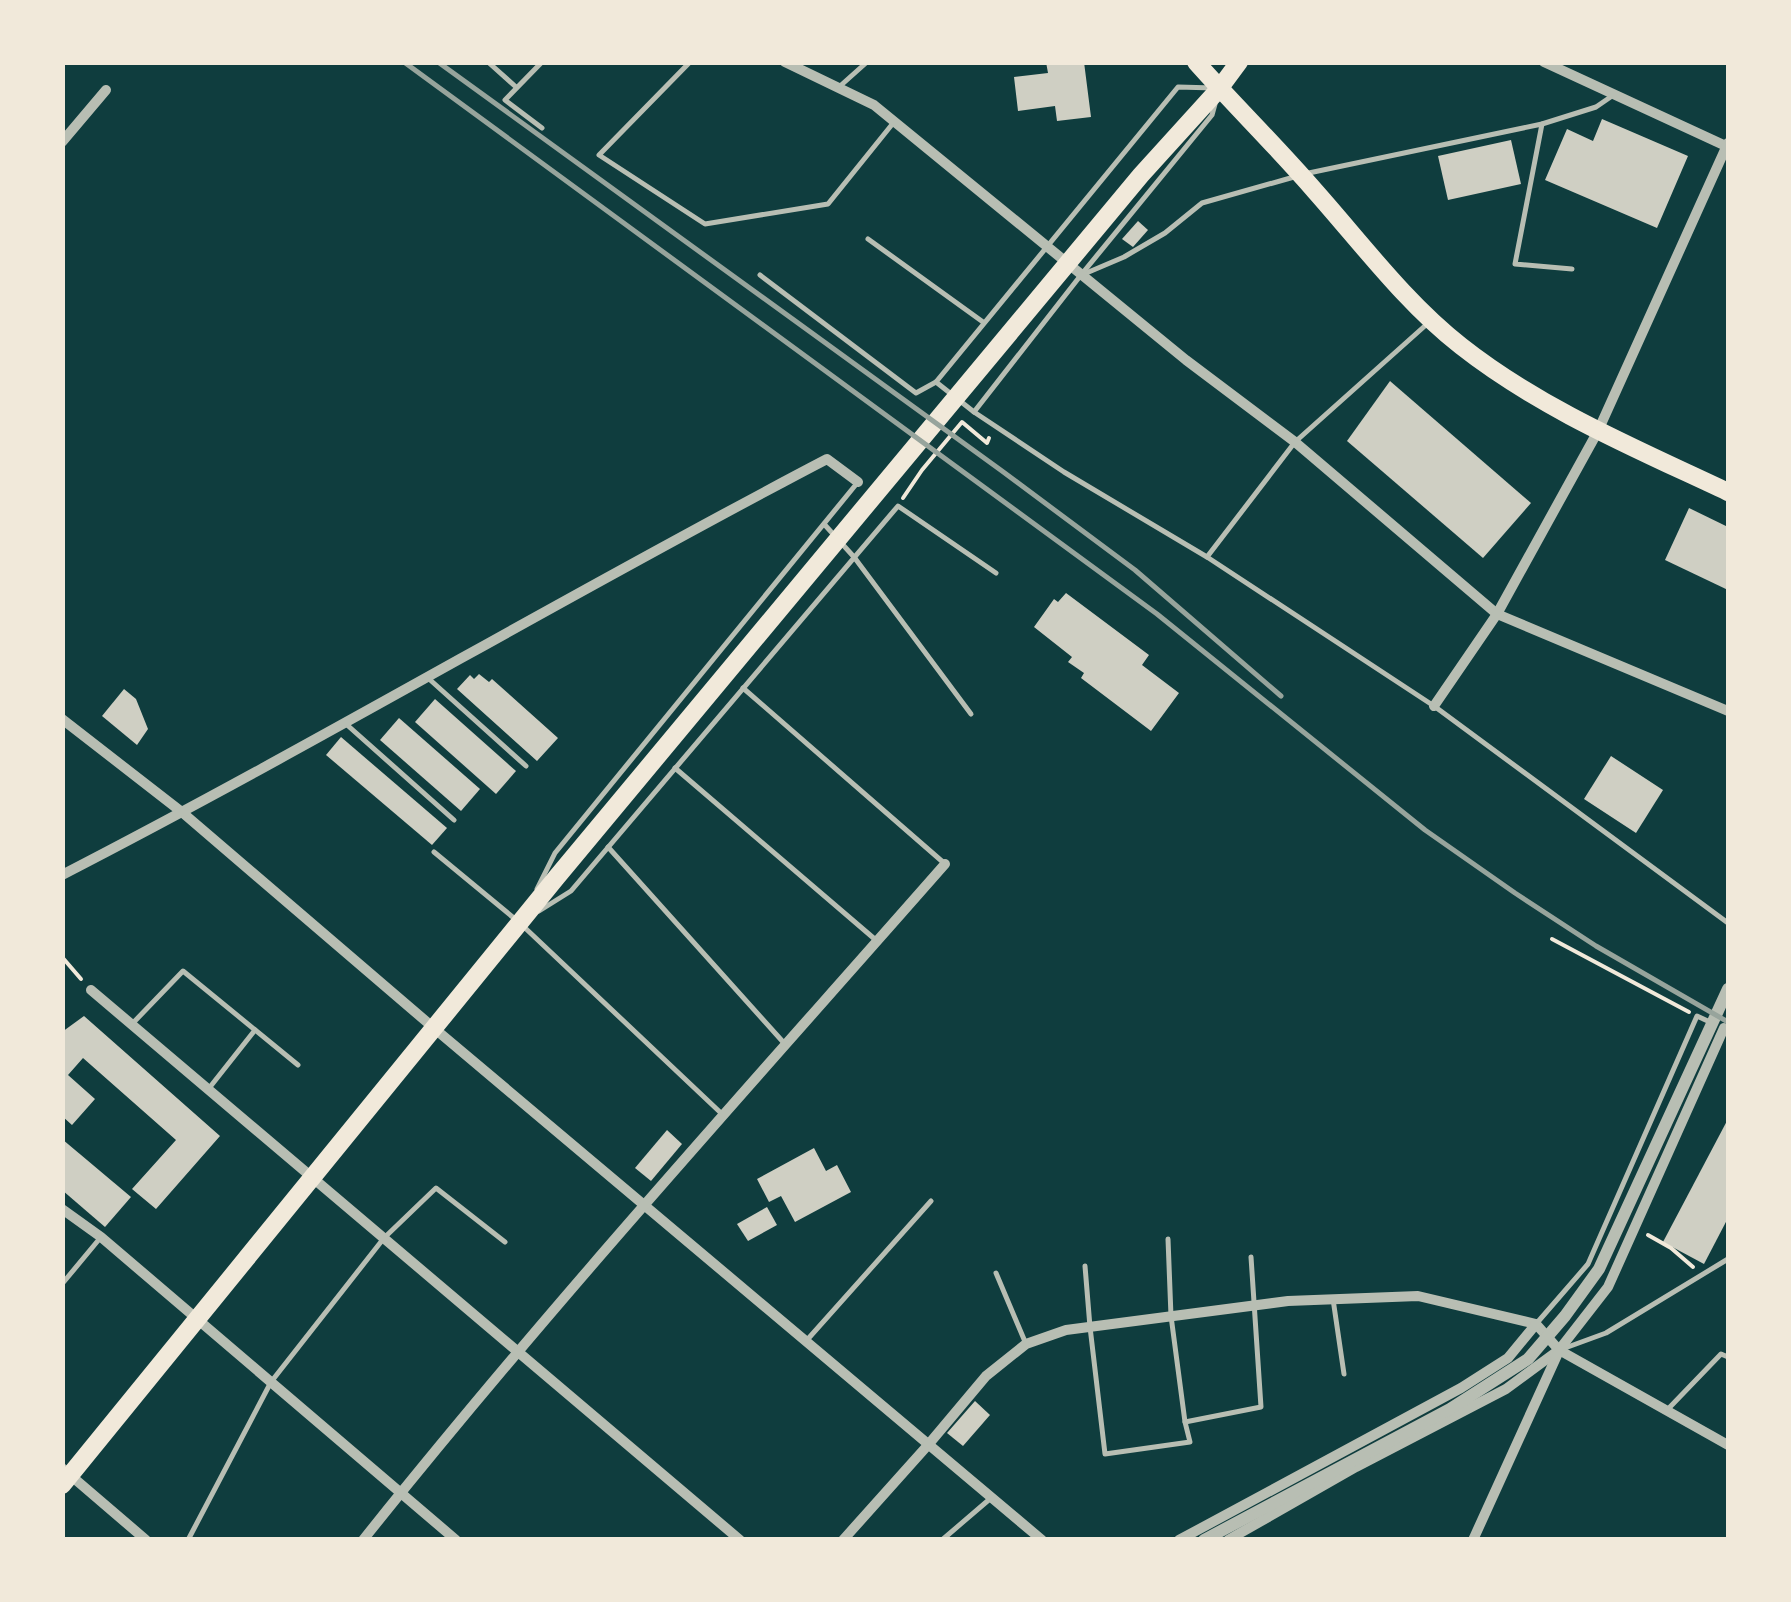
<svg xmlns="http://www.w3.org/2000/svg" width="1791" height="1602" viewBox="0 0 1791 1602" font-family="'Work Sans',sans-serif">
	<rect width="100%" height="100%" fill="#0f3d3e"/>
	<!-- building -->
	<g fill="#cfcfc3">
		<path d="M 1046,62 L 1084,62 L 1091,117 L 1057,121 L 1055,106 L 1018,111 L 1014,77 L 1048,73 Z"/>
		<path d="M 1602,119 L 1688,156 L 1657,228 L 1545,180 L 1567,129 L 1593,141 Z"/>
		<path d="M 1511,140 L 1521,184 L 1448,200 L 1438,156 Z"/>
		<path d="M 1138,221 L 1148,230 L 1133,247 L 1122,239 Z"/>
		<path d="M 1390,381 L 1531,503 L 1483,558 L 1347,441 Z"/>
		<path d="M 1689,508 L 1728,527 L 1728,590 L 1665,560 Z"/>
		<path d="M 1066,593 L 1149,655 L 1142,665 L 1179,693 L 1151,731 L 1081,678 L 1084,673 L 1068,662 L 1072,657 L 1034,627 L 1054,599 L 1058,602 Z"/>
		<path d="M 479,674 L 489,682 L 492,679 L 558,738 L 537,761 L 457,689 L 470,675 L 474,679 Z"/>
		<path d="M 124,689 L 136,699 L 148,729 L 137,745 L 102,716 Z"/>
		<path d="M 435,699 L 516,771 L 496,794 L 415,722 Z"/>
		<path d="M 399,718 L 480,789 L 461,811 L 380,740 Z"/>
		<path d="M 341,737 L 447,828 L 432,845 L 326,755 Z"/>
		<path d="M 1611,756 L 1663,790 L 1636,833 L 1584,799 Z"/>
		<path d="M 84,1016 L 220,1136 L 156,1209 L 132,1189 L 176,1140 L 83,1058 L 68,1075 L 95,1099 L 72,1125 L 62,1116 L 62,1032 Z"/>
		<path d="M 1728,1119 L 1728,1218 L 1704,1264 L 1663,1242 Z"/>
		<path d="M 667,1130 L 682,1144 L 651,1181 L 635,1168 Z"/>
		<path d="M 62,1139 L 131,1197 L 105,1227 L 62,1190 Z"/>
		<path d="M 814,1148 L 826,1171 L 837,1165 L 851,1192 L 795,1222 L 781,1196 L 769,1202 L 757,1179 Z"/>
		<path d="M 767,1207 L 777,1225 L 748,1241 L 737,1224 Z"/>
		<path d="M 975,1401 L 990,1415 L 963,1446 L 947,1433 Z"/>
	</g>
	<g fill="none" stroke-linecap="round" stroke-linejoin="round">
		<!-- path -->
		<g stroke="#f1e9da" stroke-width="4">
			<path d="M 903,498 L 922,470 L 962,422 L 987,443 L 989,438"/>
			<path d="M 1552,939 L 1689,1012"/>
			<path d="M 62,957 L 81,979"/>
			<path d="M 1648,1235 L 1671,1248 L 1693,1267"/>
		</g>
		<!-- service -->
		<g stroke="#b8beb3" stroke-width="5">
			<path d="M 488,62 L 516,87"/>
			<path d="M 690,62 L 599,155 L 705,224 L 828,204 L 894,122"/>
			<path d="M 839,87 L 867,62"/>
			<path d="M 1542,124 L 1515,264 L 1572,269"/>
			<path d="M 542,128 L 505,100 L 542,62"/>
			<path d="M 1304,174 L 1542,124 L 1596,107 L 1612,96"/>
			<path d="M 868,239 L 983,322"/>
			<path d="M 1084,274 L 1124,257 L 1165,233 L 1202,203 L 1294,177"/>
			<path d="M 760,275 L 916,393 L 936,382 L 1178,87 L 1214,88"/>
			<path d="M 936,382 L 974,412 L 1064,472 L 1207,557 L 1434,706 L 1728,923"/>
			<path d="M 974,412 L 1081,275 L 1212,115 L 1215,104"/>
			<path d="M 824,524 L 854,557 L 971,714"/>
			<path d="M 1207,557 L 1295,442 L 1427,324"/>
			<path d="M 428,678 L 526,766"/>
			<path d="M 743,688 L 944,863"/>
			<path d="M 346,724 L 454,820"/>
			<path d="M 675,768 L 877,941"/>
			<path d="M 608,847 L 784,1043"/>
			<path d="M 434,852 L 515,919"/>
			<path d="M 537,889 L 555,853 L 858,482"/>
			<path d="M 539,911 L 571,891 L 898,506 L 996,573"/>
			<path d="M 523,926 L 722,1114"/>
			<path d="M 132,1024 L 183,971 L 298,1065"/>
			<path d="M 210,1087 L 255,1030"/>
			<path d="M 1168,1239 L 1171,1316 L 1185,1422"/>
			<path d="M 1085,1266 L 1090,1327 L 1105,1454 L 1190,1442 L 1185,1422 L 1261,1407 L 1251,1257"/>
			<path d="M 996,1273 L 1026,1344"/>
			<path d="M 62,1284 L 101,1237"/>
			<path d="M 1333,1299 L 1344,1374"/>
			<path d="M 1536,1324 L 1588,1264 L 1697,1016 L 1712,1023"/>
			<path d="M 807,1340 L 931,1201"/>
			<path d="M 1565,1348 L 1606,1333 L 1728,1259"/>
			<path d="M 1669,1408 L 1721,1354 L 1728,1357"/>
			<path d="M 188,1540 L 271,1382 L 384,1238 L 436,1188 L 505,1242"/>
			<path d="M 942,1540 L 991,1498"/>
		</g>
		<!-- minor -->
		<g stroke="#b8beb3" stroke-width="10">
			<path d="M 785,62 L 874,105 L 1186,360 L 1295,442 L 1497,614 L 1728,711"/>
			<path d="M 1544,62 L 1728,147"/>
			<path d="M 62,142 L 106,90"/>
			<path d="M 1434,706 L 1497,614 L 1598,431 L 1728,143"/>
			<path d="M 62,719 L 183,813 L 435,1029 L 1042,1540"/>
			<path d="M 62,875 C 320,742 570,593 827,459 L 858,482"/>
			<path d="M 91,990 L 740,1540"/>
			<path d="M 62,1209 L 101,1237 L 456,1540"/>
			<path d="M 1536,1324 L 1559,1350 L 1728,1445"/>
			<path d="M 62,1468 L 146,1540"/>
			<path d="M 363,1540 C 549,1307 749,1087 945,864"/>
			<path d="M 843,1540 L 928,1445 L 986,1376 L 1026,1344 L 1066,1330 L 1288,1301 L 1418,1296 L 1536,1324"/>
			<path d="M 1179,1540 L 1461,1388 L 1508,1358 L 1536,1324"/>
			<path d="M 1228,1540 L 1356,1467 L 1506,1389 L 1559,1350 L 1608,1287 L 1724,1028"/>
			<path d="M 1473,1540 L 1559,1351"/>
		</g>
		<!-- tertiary -->
		<path stroke="#b8beb3" stroke-width="12" d="M 1204,1540 L 1450,1409 L 1528,1359 L 1565,1316 L 1599,1269 L 1728,989"/>
		<!-- primary -->
		<g stroke="#f1e9da" stroke-width="18">
			<path d="M 1196,62 C 1235,106 1277,147 1315,191 C 1362,244 1406,303 1461,346 C 1541,409 1637,449 1728,492"/>
			<path d="M 62,1485 L 556,878 L 1141,175 L 1219,89 L 1239,62"/>
		</g>
		<!-- rail -->
		<g stroke="#97a49c" stroke-width="5">
			<path d="M 404,62 L 1157,614 L 1425,830 L 1515,893 L 1596,946 L 1728,1022"/>
			<path d="M 438,62 L 1002,471 L 1135,570 L 1281,696"/>
		</g>
	</g>
	<!-- border -->
	<rect width="1791" height="1602" fill="none" stroke="#f1e9da" stroke-width="130"/>
</svg>
